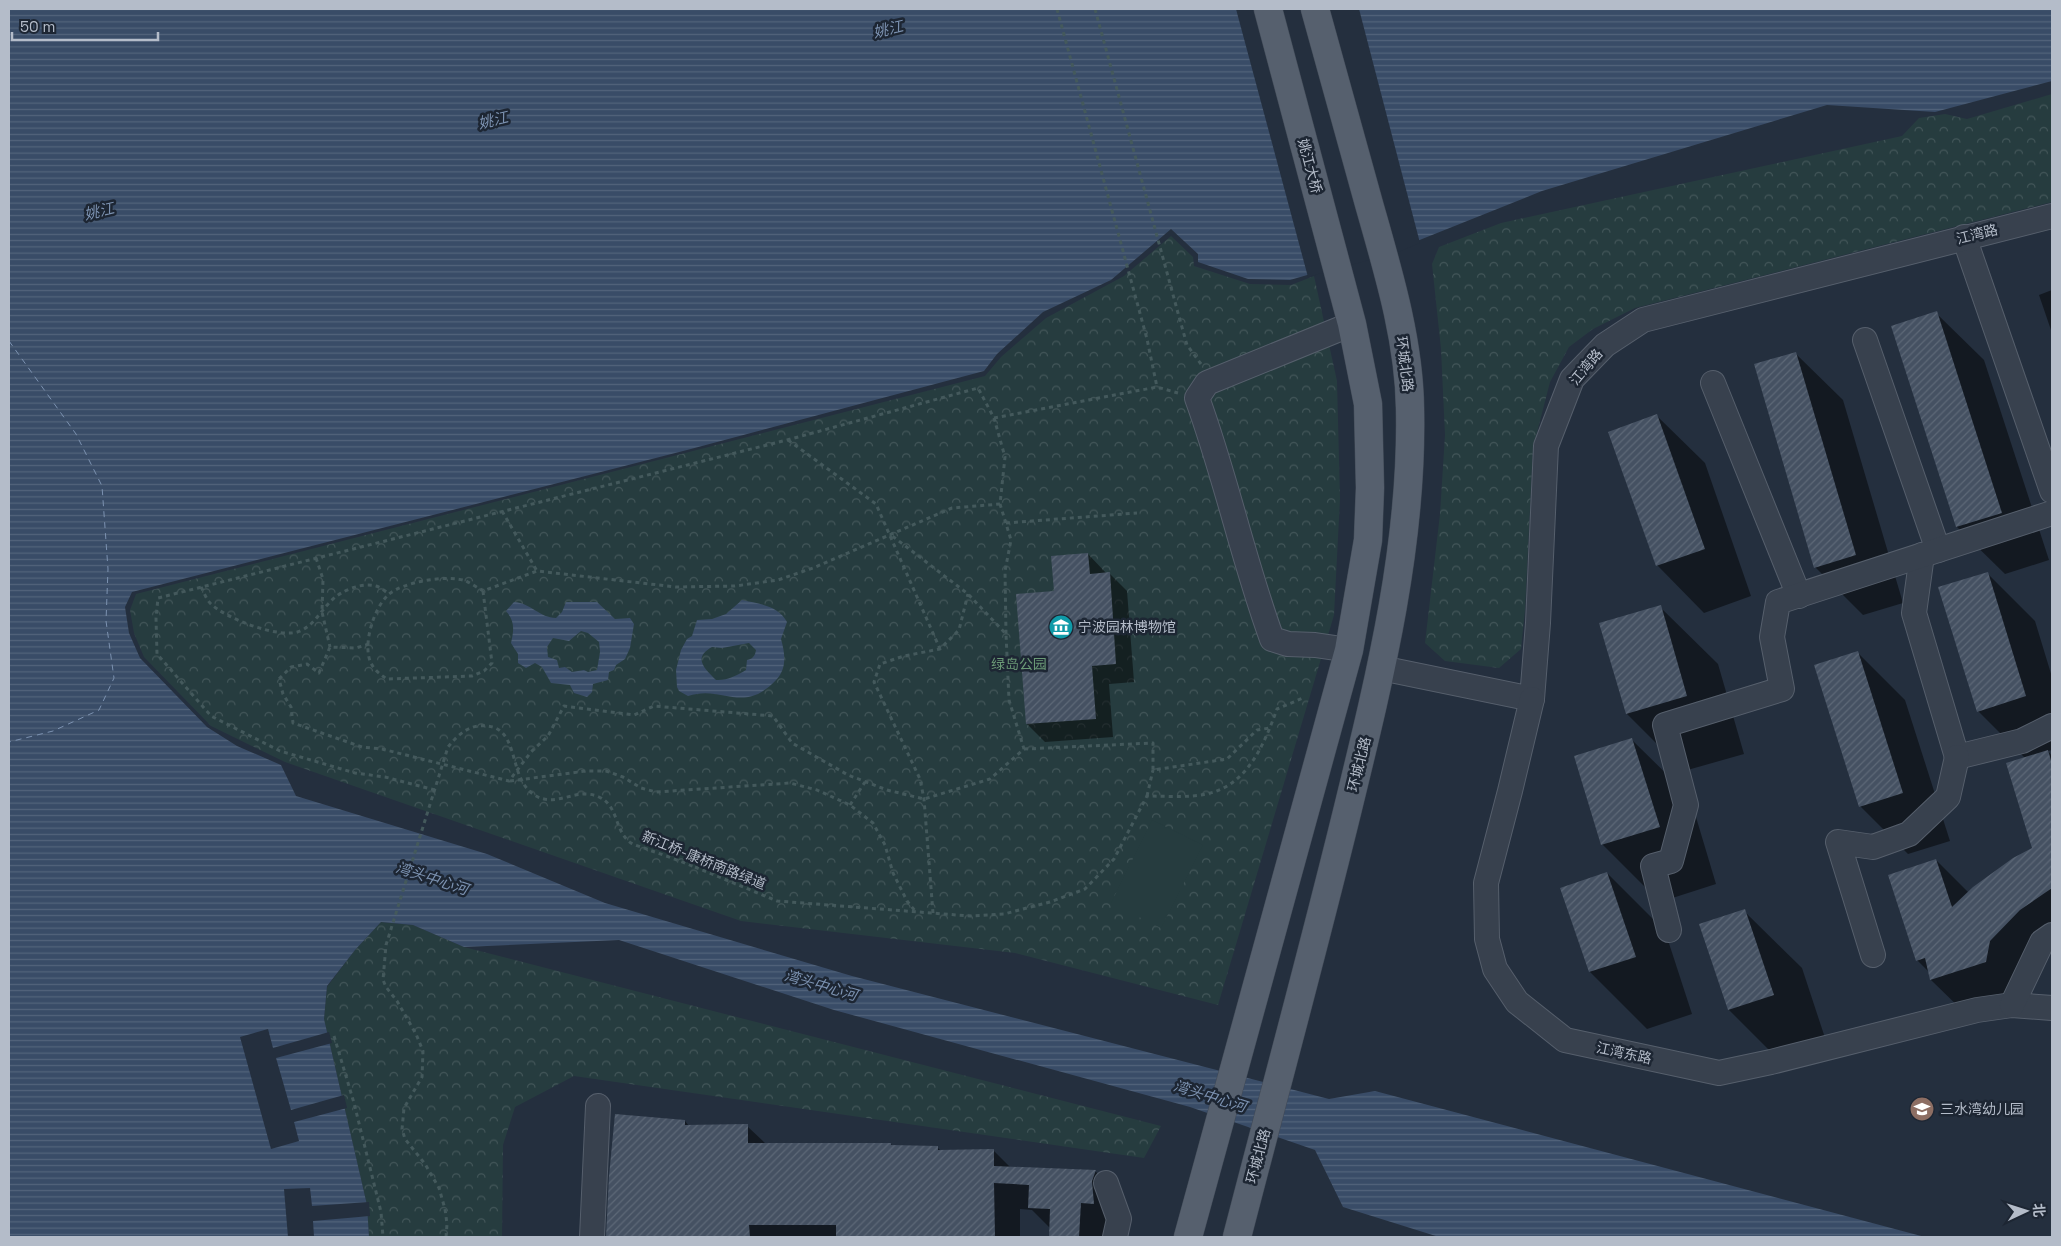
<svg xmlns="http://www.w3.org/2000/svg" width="2061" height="1246" viewBox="0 0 2061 1246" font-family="'Space Grotesk','Noto Sans SC',sans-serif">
	<defs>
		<pattern id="forest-crowns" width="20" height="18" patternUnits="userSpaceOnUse" patternTransform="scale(1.25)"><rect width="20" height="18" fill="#263c3f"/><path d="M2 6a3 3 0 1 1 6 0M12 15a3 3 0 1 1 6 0" fill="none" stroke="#435659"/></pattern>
		<pattern id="water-rules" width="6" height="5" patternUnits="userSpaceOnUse" patternTransform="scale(1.25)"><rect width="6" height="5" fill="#394c67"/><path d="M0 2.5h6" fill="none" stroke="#53647b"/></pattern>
		<pattern id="building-hatch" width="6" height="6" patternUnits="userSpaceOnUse" patternTransform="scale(1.25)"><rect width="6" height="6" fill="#455162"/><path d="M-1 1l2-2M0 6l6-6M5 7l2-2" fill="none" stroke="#5d6877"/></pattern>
	</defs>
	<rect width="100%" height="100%" fill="#242f3e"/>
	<!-- forest -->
	<g fill="url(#forest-crowns)">
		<path d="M 2052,94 L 2052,202 L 1635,308 L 1593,329 L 1569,347 L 1550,382 L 1533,448 L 1525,610 L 1521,649 L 1499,668 L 1445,661 L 1425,643 L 1440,514 L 1445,435 L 1441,349 L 1432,264 L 1439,247 L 1501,223 L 1902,136 L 1919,118 L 1945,114 L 1967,119 Z"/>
		<path d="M 1171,236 L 1193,257 L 1194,266 L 1250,284 L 1291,285 L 1314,276 L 1337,381 L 1340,499 L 1334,615 L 1218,1005 L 1015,953 L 741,921 L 285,762 L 211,726 L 144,657 L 134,633 L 130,610 L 136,594 L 985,376 L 1001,357 L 1046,318 L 1124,276 Z"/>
		<path d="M 381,922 L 413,925 L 464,947 L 1161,1126 L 1144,1158 L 574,1076 L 515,1107 L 503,1145 L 502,1237 L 369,1237 L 367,1205 L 324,1019 L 327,987 L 355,950 Z"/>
	</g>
	<!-- pitch -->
	<path fill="#263c3f" d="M 1152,820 L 1203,845 L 1161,928 L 1111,903 Z"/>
	<!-- water -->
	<g fill="url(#water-rules)" fill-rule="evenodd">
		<path d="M 9,9 L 2052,9 L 2052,81 L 1935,112 L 1827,105 L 1542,191 L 1397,249 L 1290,280 L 1248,279 L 1198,262 L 1198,254 L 1171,229 L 1111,280 L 1043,312 L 997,354 L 984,371 L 687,450 L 132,592 L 125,607 L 129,633 L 140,658 L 207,727 L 237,746 L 281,765 L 296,796 L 487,854 L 605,903 L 852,976 L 1329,1099 L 1375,1091 L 1925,1237 L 1439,1237 L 1343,1207 L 1315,1150 L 1190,1107 L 834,1010 L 619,940 L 464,947 L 413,925 L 381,922 L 355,950 L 327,986 L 324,1019 L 367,1205 L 369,1237 L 9,1237 Z"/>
		<path d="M 742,600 C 759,604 778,605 787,622 L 781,639 C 785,653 787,668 777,679 C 743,716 723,684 688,696 L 679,691 L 677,687 L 676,670 L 681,650 L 687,639 L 692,636 L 697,620 L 712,619 L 726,614 ZM 749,643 L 756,650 C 755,656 753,659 747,660 L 746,670 C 738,675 726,681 716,680 C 705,669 692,658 712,647 L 722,648 Z"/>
		<path d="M 514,602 C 531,603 540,618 556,618 L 562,612 L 566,602 L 597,602 L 615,619 L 630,618 L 634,624 L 630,648 L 625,659 L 616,665 L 614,670 L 609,672 L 608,680 L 593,684 L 592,692 L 587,697 L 574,693 L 570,685 L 551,683 L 542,667 L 535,663 L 526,668 L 518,663 L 518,654 L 511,643 C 514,630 515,621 506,611 ZM 581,631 L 588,633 L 599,642 L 600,652 L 597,670 L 588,672 L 584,670 L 572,672 L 565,667 L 559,668 L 557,660 L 548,657 L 547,647 L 553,638 L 569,641 Z"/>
	</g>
	<!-- pier -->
	<g fill="#242f3e">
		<path d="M 1236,9 L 1359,9 L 1420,243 L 1398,252 L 1308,277 Z"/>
		<path d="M 268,1029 L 273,1048 L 329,1032 L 332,1043 L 276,1058 L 291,1110 L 344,1095 L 347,1108 L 294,1122 L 299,1141 L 271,1149 L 240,1037 Z"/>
		<path d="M 310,1188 L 312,1206 L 369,1202 L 370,1216 L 313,1221 L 314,1237 L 288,1237 L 284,1189 Z"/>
	</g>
	<!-- shadow -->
	<g fill="#0007">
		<path d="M 2052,290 L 2052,333 L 2039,295 Z"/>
		<path d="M 1936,313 L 1984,360 L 2049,560 L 2005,574 L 1957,527 L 1893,327 Z"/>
		<path d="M 1795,353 L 1843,400 L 1903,603 L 1863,615 L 1815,567 Z"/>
		<path d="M 1657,416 L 1705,463 L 1751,596 L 1704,613 L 1657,565 Z"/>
		<path d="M 1088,554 L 1106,573 L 1109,573 L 1127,591 L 1134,682 L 1109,684 L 1113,737 L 1045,742 L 1027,724 L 1055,592 Z"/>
		<path d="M 1987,573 L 2035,621 L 2052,677 L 2052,750 L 2048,751 L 2052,756 L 2052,949 L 2025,977 L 2021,997 L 1967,1015 L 1931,980 L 1930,973 L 1917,960 L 1936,860 L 1969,893 L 2033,849 L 2025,758 L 1978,711 Z"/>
		<path d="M 1660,607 L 1718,664 L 1744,754 L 1684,771 L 1627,714 Z"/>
		<path d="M 1858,653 L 1905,700 L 1950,841 L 1908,854 L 1860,806 Z"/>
		<path d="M 1632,740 L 1690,797 L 1716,884 L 1660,902 L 1602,844 Z"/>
		<path d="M 1607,873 L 1665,931 L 1692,1014 L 1647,1029 L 1590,972 L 1562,888 Z"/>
		<path d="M 1744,911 L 1802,968 L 1830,1053 L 1786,1067 L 1729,1010 L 1701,925 Z"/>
		<path d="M 685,1121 L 689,1126 L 747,1126 L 766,1144 L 891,1144 L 893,1147 L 937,1147 L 941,1151 L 993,1150 L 1011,1168 L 1095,1171 L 1121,1197 L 1106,1237 L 1050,1237 L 1051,1229 L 1032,1210 L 1020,1209 L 1020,1237 L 607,1237 L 610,1176 Z"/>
	</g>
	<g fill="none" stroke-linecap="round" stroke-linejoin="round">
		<!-- ferry -->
		<path stroke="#7c92b1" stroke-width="1" stroke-dasharray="6 5" stroke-linecap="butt" d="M 9,341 L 76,434 L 102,486 L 108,569 L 106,621 L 114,678 L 99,710 L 53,731 L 9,742"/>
	</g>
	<!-- building -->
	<g fill="url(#building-hatch)">
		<path d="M 1937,311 L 2002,513 L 1956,527 L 1891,326 Z"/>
		<path d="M 1796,352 L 1856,555 L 1814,568 L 1754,364 Z"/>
		<path d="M 1657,414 L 1705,549 L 1656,566 L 1608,432 Z"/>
		<path d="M 1088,553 L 1090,574 L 1110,572 L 1116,664 L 1092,666 L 1096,719 L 1026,724 L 1016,594 L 1054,591 L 1051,556 Z"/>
		<path d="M 1988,572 L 2026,696 L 1977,712 L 1938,587 Z"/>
		<path d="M 1661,605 L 1687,696 L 1626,714 L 1599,623 Z"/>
		<path d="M 1858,651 L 1903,793 L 1859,807 L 1814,665 Z"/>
		<path d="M 1632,738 L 1660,827 L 1601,845 L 1574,756 Z"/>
		<path d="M 2048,750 L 2052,764 L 2052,888 L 2020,910 L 1990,941 L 1986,962 L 1930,980 L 1925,958 L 1916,961 L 1888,875 L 1936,859 L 1952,907 L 1973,887 L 2013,858 L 2032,848 L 2006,763 Z"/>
		<path d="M 1607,872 L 1636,957 L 1589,972 L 1560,888 Z"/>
		<path d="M 1745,909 L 1774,995 L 1728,1010 L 1699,924 Z"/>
		<path d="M 615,1114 L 685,1120 L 685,1125 L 748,1124 L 748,1143 L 891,1143 L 891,1145 L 938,1146 L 938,1150 L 994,1149 L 994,1166 L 1096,1170 L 1092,1181 L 1094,1204 L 1081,1203 L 1079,1237 L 1049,1237 L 1050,1209 L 1028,1208 L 1029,1185 L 994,1183 L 995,1237 L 836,1237 L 836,1225 L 749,1225 L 750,1237 L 606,1237 L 609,1176 Z"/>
	</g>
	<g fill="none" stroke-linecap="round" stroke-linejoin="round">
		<defs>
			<g id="minor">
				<path d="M 1964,237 L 2052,491"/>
				<path d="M 1865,340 L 1938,550"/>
				<path d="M 1713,383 L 1799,596"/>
				<path d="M 1922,555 L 1914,613 L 1957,757 L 2022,741 L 2052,726"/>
				<path d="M 1349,650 L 1315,645 L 1288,644 L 1272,639 C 1243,560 1226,477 1197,398 L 1207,383 L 1352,324"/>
				<path d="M 1381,668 L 1532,699 L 1538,623 L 1546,446 L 1572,379 L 1605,345 L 1643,320 L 2052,216"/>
				<path d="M 1532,699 L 1510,791 L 1486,883 L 1487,939 L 1495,969 L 1517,1002 L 1565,1040 L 1719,1073 L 1771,1062 L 1977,1010 L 2012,1005 L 2052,1008"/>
				<path d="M 1669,930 L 1653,866 L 1671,861 L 1686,805 L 1665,725 L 1782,689 L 1772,637 L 1778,602 L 2052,513"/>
				<path d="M 1873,955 L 1838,842 L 1873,847 L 1909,834 L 1948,797 L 1957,757"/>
				<path d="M 2012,1005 L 2042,942 L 2052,935"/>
				<path d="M 1106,1183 L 1119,1219 L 1115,1237"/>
				<path d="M 592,1237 L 598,1106"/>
			</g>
			<g id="major">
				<path d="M 1188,1237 L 1349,650 L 1368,540 L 1370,488 L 1368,404 L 1352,324 L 1268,9"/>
				<path d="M 1237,1237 C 1274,1094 1313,951 1348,808 C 1380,677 1413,544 1410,408 C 1409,339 1388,271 1369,204 C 1351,139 1333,74 1315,9"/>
			</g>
		</defs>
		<!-- minor casing -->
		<use href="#minor" stroke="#565f6c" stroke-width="26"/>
		<!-- major casing -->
		<use href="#major" stroke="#414a57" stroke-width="29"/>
		<!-- path -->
		<g stroke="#44595c" stroke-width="3" stroke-dasharray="4 4" stroke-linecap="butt">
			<path d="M 1057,9 L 1147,339 L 1157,387"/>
			<path d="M 1095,9 L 1178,313 L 1187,345 L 1201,364"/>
			<path d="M 994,418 L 1157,387 L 1178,393"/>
			<path d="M 788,440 L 876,504 L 940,649"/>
			<path d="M 502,511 L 537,571"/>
			<path d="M 1006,523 L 1137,513"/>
			<path d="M 316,558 L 323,579 L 322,612 L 330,647"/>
			<path d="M 201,587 C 204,592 206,599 210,603 C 224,618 281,640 300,631 C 314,625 320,612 330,602 C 340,591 361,582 376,586 C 380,587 385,591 389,594"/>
			<path d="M 483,591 L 492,663 L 484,671 L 472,676 L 387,679 C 381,675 374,670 371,663 C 362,645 374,608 388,595 C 402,582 448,574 466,581 C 472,584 478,588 483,591 L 537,571 L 676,587 L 735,586 L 778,580 L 813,568 L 952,508 L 1000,504"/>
			<path d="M 369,644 L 356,648 L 330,647 L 319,673 L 307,664 L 291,667 L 279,679 L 283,694 L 291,707 L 293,723 L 362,747 L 382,749 L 509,781 L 531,752 L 548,736 L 564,706 L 634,715 L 654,706 L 773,716 L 792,743 L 848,775 L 887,790 L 924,799 L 990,779 L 1024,749 L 1009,700 L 1006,634 L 968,594 L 891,535"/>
			<path d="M 1024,749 L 1153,743 L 1153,770 L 1227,759 L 1257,730 L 1270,728"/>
			<path d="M 510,781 L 586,771 L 606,771 L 623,777 L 641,788 L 656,792 L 790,783 L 817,790 L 850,805 L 873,823 L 885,845 L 893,873 L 907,901 L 916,912"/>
			<path d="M 435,790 L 385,777 L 355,773 L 280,751 L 211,716 L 157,654 L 156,618 L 158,598 L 787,440 L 978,388 L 994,418 L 1005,457 L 1000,504 L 1011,540 L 1005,571 L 1006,634"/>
			<path d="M 1147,796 L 1153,770"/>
			<path d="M 850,805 L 865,782"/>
			<path d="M 695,867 L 777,901 L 970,916 L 1004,914 L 1050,902 L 1085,889 L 1114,859 L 1147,796 C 1166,796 1188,798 1206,794 C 1247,786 1264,745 1277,709 L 1303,698"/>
			<path d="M 933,913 L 924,799 L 920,779 L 874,682 L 880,664 L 904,656 L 940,649 L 959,630 L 968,594"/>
			<path d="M 334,1036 L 354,1103 L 381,1212 L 383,1237"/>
		</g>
		<!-- minor -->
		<use href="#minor" stroke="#38414e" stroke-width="24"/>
		<!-- major -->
		<use href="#major" stroke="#56606e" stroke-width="28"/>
		<!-- path-bridge -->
		<path stroke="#44595c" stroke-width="3" stroke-dasharray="4 4" stroke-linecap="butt" d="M 446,1237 L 447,1224 L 445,1209 L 439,1188 L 425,1164 L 405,1139 L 402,1129 L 404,1108 L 422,1077 L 423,1051 L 416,1034 L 397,1001 L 386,987 L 383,980 L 386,945 L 448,747 C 456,737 466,727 479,726 C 522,722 506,775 533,794 C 555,810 576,786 599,797 C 619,806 614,831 631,843 C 636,846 643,847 649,850 C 664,855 680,861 695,867"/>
	</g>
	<!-- icons -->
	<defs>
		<symbol id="museum-disc" viewBox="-11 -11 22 22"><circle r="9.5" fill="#0f9aa8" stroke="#1d2633"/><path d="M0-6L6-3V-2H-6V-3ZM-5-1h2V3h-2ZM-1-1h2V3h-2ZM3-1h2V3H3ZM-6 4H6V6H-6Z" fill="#fff"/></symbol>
		<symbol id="school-disc" viewBox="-11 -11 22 22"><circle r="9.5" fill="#8d6e63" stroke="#1d2633"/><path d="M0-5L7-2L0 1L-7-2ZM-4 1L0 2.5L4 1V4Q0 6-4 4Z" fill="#fff"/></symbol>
	</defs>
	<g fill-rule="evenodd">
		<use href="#museum-disc" x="1047" y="613" width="28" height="28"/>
		<use href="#school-disc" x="1908" y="1095" width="28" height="28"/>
	</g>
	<g text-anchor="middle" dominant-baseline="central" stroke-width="5" stroke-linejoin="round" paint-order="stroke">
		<!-- street labels -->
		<g font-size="14" fill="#b4bcc9" stroke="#1d2633">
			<text transform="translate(1310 166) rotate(75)">姚江大桥</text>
			<text transform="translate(1977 234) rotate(-14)">江湾路</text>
			<text transform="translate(1405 364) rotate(83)">环城北路</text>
			<text transform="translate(1586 367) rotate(-50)">江湾路</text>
			<text transform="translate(1359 764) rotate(-76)">环城北路</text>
			<text transform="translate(704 860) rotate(22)">新江桥-康桥南路绿道</text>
			<text transform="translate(1624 1053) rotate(12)">江湾东路</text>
			<text transform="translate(1258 1156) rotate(-75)">环城北路</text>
		</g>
		<!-- poi labels -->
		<g font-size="14" fill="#b4bcc9" stroke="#1d2633" text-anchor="start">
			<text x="1078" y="627">宁波园林博物馆</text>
			<text x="1940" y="1109">三水湾幼儿园</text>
		</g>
		<!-- park labels -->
		<g font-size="14" fill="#6b9a76" stroke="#1d2633">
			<text x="1019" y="664">绿岛公园</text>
		</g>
		<!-- water labels -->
		<g font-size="15" font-style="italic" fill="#7c92b1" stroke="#1d2633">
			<text transform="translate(888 29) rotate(-13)">姚江</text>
			<text transform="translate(493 120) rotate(-13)">姚江</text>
			<text transform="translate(99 211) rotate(-13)">姚江</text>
			<text transform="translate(432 878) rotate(18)">湾头中心河</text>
			<text transform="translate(821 985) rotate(16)">湾头中心河</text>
			<text transform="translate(1210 1096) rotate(17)">湾头中心河</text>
		</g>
	</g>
	<!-- border -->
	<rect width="2061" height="1246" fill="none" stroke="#b4bcc9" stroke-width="20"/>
	<!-- north arrow -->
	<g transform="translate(2026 1211) rotate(86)" stroke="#1d2633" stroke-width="4" paint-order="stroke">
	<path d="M0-4L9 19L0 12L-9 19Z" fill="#b4bcc9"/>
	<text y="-8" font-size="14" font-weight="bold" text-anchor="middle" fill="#b4bcc9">北</text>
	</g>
	<!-- scale -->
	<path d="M12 32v8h146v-8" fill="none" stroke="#b4bcc9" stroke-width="2.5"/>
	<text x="20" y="32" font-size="15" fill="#b4bcc9" stroke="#1d2633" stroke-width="4" paint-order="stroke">50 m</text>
</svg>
